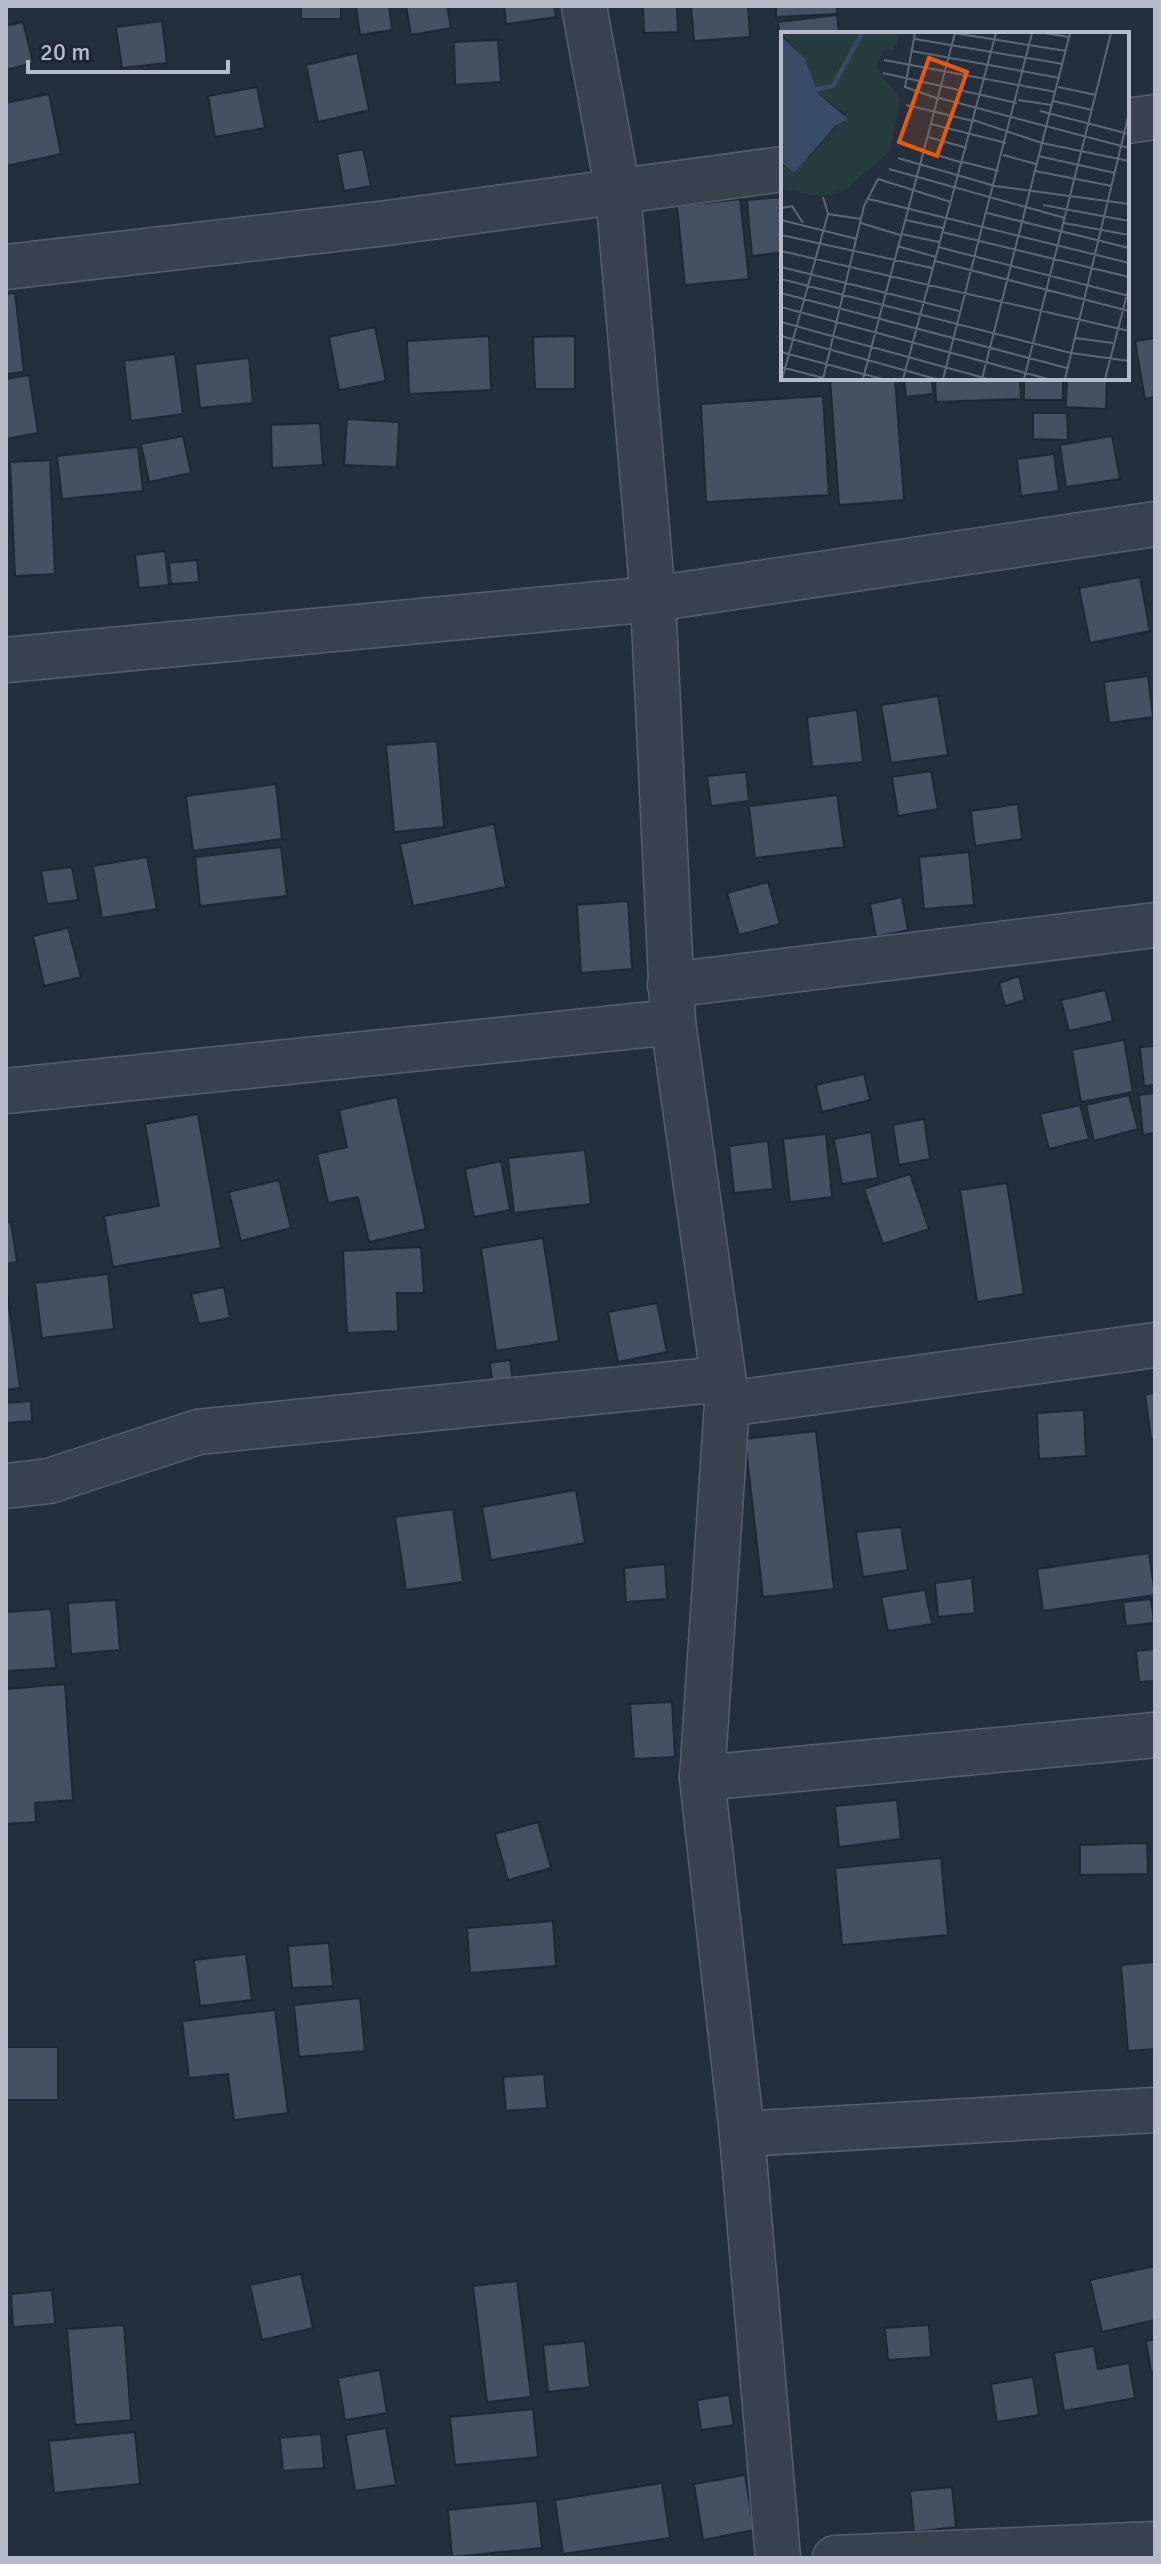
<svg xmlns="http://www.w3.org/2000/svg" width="1161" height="2564" viewBox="0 0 1161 2564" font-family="Signika,sans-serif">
	<rect width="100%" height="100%" fill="#242f3e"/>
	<!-- building -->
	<g fill="#455162" stroke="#1f2835" stroke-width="2">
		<rect x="301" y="6" width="40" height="13"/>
		<path d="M 356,6 L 389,6 L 392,30 L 360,35 Z"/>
		<path d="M 406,6 L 447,6 L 451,28 L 411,35 Z"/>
		<path d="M 504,6 L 554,6 L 556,17 L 506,24 Z"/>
		<path d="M 643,6 L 677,6 L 678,32 L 644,33 Z"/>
		<path d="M 691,6 L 748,6 L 750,37 L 694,41 Z"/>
		<path d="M 776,6 L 837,6 L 837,14 L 776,17 Z"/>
		<path d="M 837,15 L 839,34 L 783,34 L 783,65 L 778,22 Z"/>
		<path d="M 162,21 L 167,63 L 122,68 L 116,27 Z"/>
		<path d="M 23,22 L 33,63 L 6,70 L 6,26 Z"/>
		<path d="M 498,40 L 501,82 L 455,85 L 454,42 Z"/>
		<path d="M 357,53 L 369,110 L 318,122 L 306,65 Z"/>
		<path d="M 257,87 L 265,128 L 215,137 L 208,96 Z"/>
		<path d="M 49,94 L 61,154 L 6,166 L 6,103 Z"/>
		<path d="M 363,149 L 371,186 L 344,191 L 337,154 Z"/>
		<path d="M 783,197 L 783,252 L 752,256 L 747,200 Z"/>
		<path d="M 740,199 L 749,279 L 685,285 L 677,206 Z"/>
		<path d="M 15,293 L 24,372 L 6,374 L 6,294 Z"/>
		<path d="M 375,327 L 386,381 L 339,390 L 329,337 Z"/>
		<path d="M 489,336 L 491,390 L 409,394 L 407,341 Z"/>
		<path d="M 575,336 L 575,389 L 535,389 L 533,337 Z"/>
		<path d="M 1155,338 L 1155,397 L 1145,399 L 1135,341 Z"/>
		<path d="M 175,354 L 183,414 L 131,421 L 124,361 Z"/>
		<path d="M 249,358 L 253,403 L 200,408 L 195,364 Z"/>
		<path d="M 29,375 L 38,433 L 6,439 L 6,379 Z"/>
		<path d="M 830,378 L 895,378 L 904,500 L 839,505 Z"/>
		<path d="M 904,378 L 932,378 L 933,394 L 906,397 Z"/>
		<path d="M 935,378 L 1020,378 L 1021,399 L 936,402 Z"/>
		<rect x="1024" y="378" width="39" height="22"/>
		<path d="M 1067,378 L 1107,378 L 1106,409 L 1066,407 Z"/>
		<path d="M 823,396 L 829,495 L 706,502 L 701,404 Z"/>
		<path d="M 1033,413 L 1067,413 L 1068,440 L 1033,439 Z"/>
		<path d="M 347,419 L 399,422 L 397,467 L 344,465 Z"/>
		<path d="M 320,423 L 323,465 L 272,468 L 271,425 Z"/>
		<path d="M 183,436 L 191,473 L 149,482 L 141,444 Z"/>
		<path d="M 1112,436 L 1120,479 L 1066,487 L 1060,445 Z"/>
		<path d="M 138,447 L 143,491 L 62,499 L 57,456 Z"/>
		<path d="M 1054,454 L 1059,491 L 1021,496 L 1017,459 Z"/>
		<path d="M 50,460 L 55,574 L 15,576 L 10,462 Z"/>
		<path d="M 165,551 L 169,585 L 139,588 L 135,555 Z"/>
		<path d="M 197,560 L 199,582 L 171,584 L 169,563 Z"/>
		<path d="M 1140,577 L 1150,631 L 1090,643 L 1079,588 Z"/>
		<path d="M 1148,676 L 1153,717 L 1109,723 L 1104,682 Z"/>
		<path d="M 938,696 L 948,755 L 891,763 L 881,705 Z"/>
		<path d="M 857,710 L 863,762 L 812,767 L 807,717 Z"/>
		<path d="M 437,741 L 444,827 L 394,832 L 386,745 Z"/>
		<path d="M 931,771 L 938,809 L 898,816 L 892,777 Z"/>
		<path d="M 746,772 L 749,801 L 711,806 L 707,776 Z"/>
		<path d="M 276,784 L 282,839 L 193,851 L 186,796 Z"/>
		<path d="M 837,795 L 844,847 L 755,858 L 749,806 Z"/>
		<path d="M 1018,804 L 1022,839 L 975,846 L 971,811 Z"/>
		<path d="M 494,824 L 506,887 L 413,906 L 400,844 Z"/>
		<path d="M 281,847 L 287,896 L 200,906 L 195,857 Z"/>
		<path d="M 969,852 L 974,905 L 924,909 L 919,857 Z"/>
		<path d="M 147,857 L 157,909 L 102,918 L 93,866 Z"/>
		<path d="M 72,867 L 78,900 L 47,904 L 41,871 Z"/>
		<path d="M 768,882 L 780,924 L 739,935 L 727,893 Z"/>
		<path d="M 902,897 L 908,930 L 876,937 L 870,904 Z"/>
		<path d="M 628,901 L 632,969 L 581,973 L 577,905 Z"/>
		<path d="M 68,928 L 81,977 L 44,986 L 33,936 Z"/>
		<path d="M 1019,976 L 1025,1000 L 1005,1006 L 999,983 Z"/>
		<path d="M 1105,990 L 1113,1021 L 1069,1031 L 1061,1000 Z"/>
		<path d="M 1124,1040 L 1133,1092 L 1081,1102 L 1072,1050 Z"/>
		<path d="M 1155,1046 L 1155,1085 L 1144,1086 L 1140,1047 Z"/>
		<path d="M 864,1074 L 870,1100 L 822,1112 L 816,1085 Z"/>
		<path d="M 1155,1093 L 1155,1133 L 1143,1135 L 1139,1095 Z"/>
		<path d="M 1129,1095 L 1138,1129 L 1094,1141 L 1086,1105 Z"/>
		<path d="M 397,1097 L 426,1229 L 369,1242 L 358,1197 L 328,1203 L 317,1154 L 347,1147 L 339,1110 Z"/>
		<path d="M 1080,1105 L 1089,1139 L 1049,1149 L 1040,1114 Z"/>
		<path d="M 198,1114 L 221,1248 L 113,1267 L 104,1216 L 159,1206 L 145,1124 Z"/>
		<path d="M 924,1119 L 930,1159 L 899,1165 L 893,1125 Z"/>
		<path d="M 871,1132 L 878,1178 L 842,1184 L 834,1139 Z"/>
		<path d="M 826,1134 L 832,1197 L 790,1202 L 783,1139 Z"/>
		<path d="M 768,1141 L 773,1189 L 734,1193 L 729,1146 Z"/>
		<path d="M 585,1150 L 591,1204 L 514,1213 L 508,1158 Z"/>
		<path d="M 501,1161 L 510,1210 L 474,1217 L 465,1169 Z"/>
		<path d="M 910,1174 L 929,1229 L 883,1244 L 864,1189 Z"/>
		<path d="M 279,1180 L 291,1228 L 241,1241 L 229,1192 Z"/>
		<path d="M 1007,1183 L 1024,1294 L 977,1302 L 960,1190 Z"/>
		<path d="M 11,1222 L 17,1262 L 6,1264 L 6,1223 Z"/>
		<path d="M 543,1238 L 559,1341 L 496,1351 L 481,1248 Z"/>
		<path d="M 421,1247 L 424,1293 L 397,1293 L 398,1331 L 347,1333 L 343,1251 Z"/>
		<path d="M 108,1274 L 114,1329 L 42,1338 L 35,1283 Z"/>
		<path d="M 6,1285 L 20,1388 L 6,1390 Z"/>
		<path d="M 224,1287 L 230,1318 L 199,1324 L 191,1294 Z"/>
		<path d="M 657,1303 L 667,1352 L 618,1362 L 608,1312 Z"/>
		<path d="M 510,1360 L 513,1380 L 492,1383 L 490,1363 Z"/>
		<path d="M 1155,1393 L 1155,1439 L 1151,1439 L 1145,1394 Z"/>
		<path d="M 31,1401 L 32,1421 L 6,1423 L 6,1403 Z"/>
		<path d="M 1084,1410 L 1086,1456 L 1039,1459 L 1037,1413 Z"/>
		<path d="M 816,1431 L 834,1589 L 763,1597 L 745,1439 Z"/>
		<path d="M 576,1490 L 585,1543 L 491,1560 L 482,1507 Z"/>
		<path d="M 453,1509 L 463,1582 L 406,1590 L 395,1517 Z"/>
		<path d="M 901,1527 L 908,1570 L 863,1577 L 856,1532 Z"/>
		<path d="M 1149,1553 L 1155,1595 L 1043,1611 L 1037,1569 Z"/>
		<path d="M 665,1564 L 667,1599 L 626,1602 L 624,1568 Z"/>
		<path d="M 972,1578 L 975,1613 L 938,1617 L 935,1583 Z"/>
		<path d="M 925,1590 L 932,1624 L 888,1631 L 881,1597 Z"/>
		<path d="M 1151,1599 L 1154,1623 L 1126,1626 L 1123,1602 Z"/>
		<path d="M 116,1600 L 120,1650 L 71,1654 L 68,1603 Z"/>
		<path d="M 51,1609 L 56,1668 L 6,1671 L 6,1612 Z"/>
		<path d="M 1155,1649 L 1155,1681 L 1139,1682 L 1136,1651 Z"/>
		<path d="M 65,1684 L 73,1800 L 35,1803 L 36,1822 L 6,1824 L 6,1689 Z"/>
		<path d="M 672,1702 L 675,1757 L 634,1759 L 630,1704 Z"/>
		<path d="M 897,1800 L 901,1839 L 839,1847 L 835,1806 Z"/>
		<path d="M 538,1822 L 551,1868 L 508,1880 L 495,1834 Z"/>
		<path d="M 1147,1843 L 1148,1874 L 1080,1875 L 1080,1845 Z"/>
		<path d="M 941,1858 L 948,1935 L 842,1945 L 835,1868 Z"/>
		<path d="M 553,1921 L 556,1966 L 470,1973 L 467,1928 Z"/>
		<path d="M 329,1943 L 333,1986 L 292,1988 L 288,1946 Z"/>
		<path d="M 246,1954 L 252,2000 L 200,2006 L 194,1960 Z"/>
		<path d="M 1155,1962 L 1155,2049 L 1128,2051 L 1121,1965 Z"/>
		<path d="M 360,1998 L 365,2051 L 299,2057 L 294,2005 Z"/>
		<path d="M 275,2010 L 288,2113 L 234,2120 L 228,2074 L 189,2078 L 182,2021 Z"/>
		<rect x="6" y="2047" width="52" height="53"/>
		<path d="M 544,2074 L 547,2108 L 506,2111 L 503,2077 Z"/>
		<path d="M 1155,2266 L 1155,2320 L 1102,2332 L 1090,2280 Z"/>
		<path d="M 301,2274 L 313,2328 L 262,2340 L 250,2285 Z"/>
		<path d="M 517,2281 L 531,2397 L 487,2402 L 473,2286 Z"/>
		<path d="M 52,2290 L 55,2324 L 13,2327 L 11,2294 Z"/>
		<path d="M 124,2325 L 131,2420 L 75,2425 L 67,2329 Z"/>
		<path d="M 929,2325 L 931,2357 L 888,2360 L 885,2328 Z"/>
		<path d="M 1155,2339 L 1155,2371 L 1151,2372 L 1146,2341 Z"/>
		<path d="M 585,2341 L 590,2387 L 548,2392 L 543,2345 Z"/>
		<path d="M 1094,2346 L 1098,2369 L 1129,2363 L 1135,2398 L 1064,2411 L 1054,2353 Z"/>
		<path d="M 380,2370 L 387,2413 L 345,2420 L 338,2378 Z"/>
		<path d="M 1033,2377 L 1039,2415 L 997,2422 L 991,2384 Z"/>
		<path d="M 729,2395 L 734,2425 L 701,2430 L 697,2400 Z"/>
		<path d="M 533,2409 L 538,2457 L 455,2465 L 450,2417 Z"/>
		<path d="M 386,2428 L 396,2485 L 355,2491 L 346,2435 Z"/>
		<path d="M 135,2432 L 140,2484 L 54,2493 L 49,2441 Z"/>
		<path d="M 321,2434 L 324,2468 L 283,2471 L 280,2438 Z"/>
		<path d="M 745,2475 L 754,2530 L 703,2540 L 694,2484 Z"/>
		<path d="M 662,2483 L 670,2538 L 563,2554 L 555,2500 Z"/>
		<path d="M 952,2487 L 956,2527 L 914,2532 L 910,2491 Z"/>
		<path d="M 537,2501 L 542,2548 L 452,2557 L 448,2510 Z"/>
	</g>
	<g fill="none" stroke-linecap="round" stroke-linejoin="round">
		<defs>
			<g id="minor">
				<path d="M 584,6 L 618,192 L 653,599 L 673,1022 L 727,1404 L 702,1778 L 742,2134 L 778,2558"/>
				<path d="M 1127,121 L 1155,117"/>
				<path d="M 6,267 L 387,223 L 783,169"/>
				<path d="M 6,660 L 653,599 L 1155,524"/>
				<path d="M 670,985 L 1155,925"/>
				<path d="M 6,1091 L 673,1022"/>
				<path d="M 727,1404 L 1155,1345"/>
				<path d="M 6,1486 L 49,1481 L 198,1432 L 722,1379"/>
				<path d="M 702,1778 L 1155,1735"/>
				<path d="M 742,2134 L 1155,2110"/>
				<path d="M 835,2558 L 1155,2544"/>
			</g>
		</defs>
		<!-- minor casing -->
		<use href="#minor" stroke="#565f6c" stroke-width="47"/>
		<!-- minor -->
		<use href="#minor" stroke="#38414e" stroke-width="44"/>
	</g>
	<!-- overview -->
	<g transform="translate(781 32)">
		<rect width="348" height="348" fill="#242f3e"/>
		<path d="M 0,1 L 119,1 L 113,18 L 102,18 L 95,34 L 119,67 L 109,119 L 65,157 L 41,165 L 0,157 L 0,130 L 2,135 L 28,126 L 66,82 L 37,62 L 24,27 Z" fill="#263c3f"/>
		<path d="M 0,4 L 24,27 L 37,62 L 67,87 L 54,94 L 13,141 L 0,130 Z" fill="#394c67"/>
		<path fill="none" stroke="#394c67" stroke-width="4" d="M 32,58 L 52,54 L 81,1"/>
		<path fill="none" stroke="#5e6776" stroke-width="2" d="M 134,1 L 124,55 L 158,67M 173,1 L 285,19M 264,1 L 288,5M 134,7 L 282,32M 131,19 L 279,46M 103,28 L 275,60M 102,41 L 236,71M 277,55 L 315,63M 158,66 L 348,116M 237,68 L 271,73M 272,69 L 311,78M 125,73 L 155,80M 259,79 L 348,102M 155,80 L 192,89M 192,88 L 261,111 L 348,129M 150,92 L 225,111M 147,105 L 186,116M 143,119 L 182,131M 222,123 L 255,132M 257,124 L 334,141M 117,126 L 214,154 L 348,172M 182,130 L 218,139M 108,137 L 284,186M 254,139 L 331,154M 88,167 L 348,231M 262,173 L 348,189M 0,176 L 11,174 L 22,191M 206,181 L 348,216M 47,182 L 80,187M 0,188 L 76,207M 124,188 L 162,196M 80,191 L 119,203M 283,191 L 348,203M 161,200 L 348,245M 120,202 L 158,210M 0,203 L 151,236M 116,214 L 155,225M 157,215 L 348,264M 0,219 L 348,299M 154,229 L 348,279M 0,235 L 178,279M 0,247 L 290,321 L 348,329M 0,261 L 286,336M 0,275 L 267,347M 0,290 L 207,347M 0,304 L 155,347M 294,306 L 332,311M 0,320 L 101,347M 0,335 L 42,346M 1,347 L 47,182 L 42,165M 42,347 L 83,174 L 97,147 L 170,170M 82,347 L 174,1M 122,347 L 215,1M 162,347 L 251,1M 201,347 L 289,1M 243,347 L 330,1M 284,347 L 348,81M 324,347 L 348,255"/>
		<path fill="#e8590c" fill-opacity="0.15" stroke="#e8590c" stroke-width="4" d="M 148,26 L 186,40 L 156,124 L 118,110 Z"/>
		<rect width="348" height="348" fill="none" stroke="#b4bcc9" stroke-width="4"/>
	</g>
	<!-- border -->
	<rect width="1161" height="2564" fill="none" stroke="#b4bcc9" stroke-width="16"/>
	<!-- scale -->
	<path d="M28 60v12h200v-12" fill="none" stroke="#b4bcc9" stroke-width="4"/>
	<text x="40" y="60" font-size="24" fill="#b4bcc9" stroke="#1d2633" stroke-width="6" paint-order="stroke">20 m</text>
</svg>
